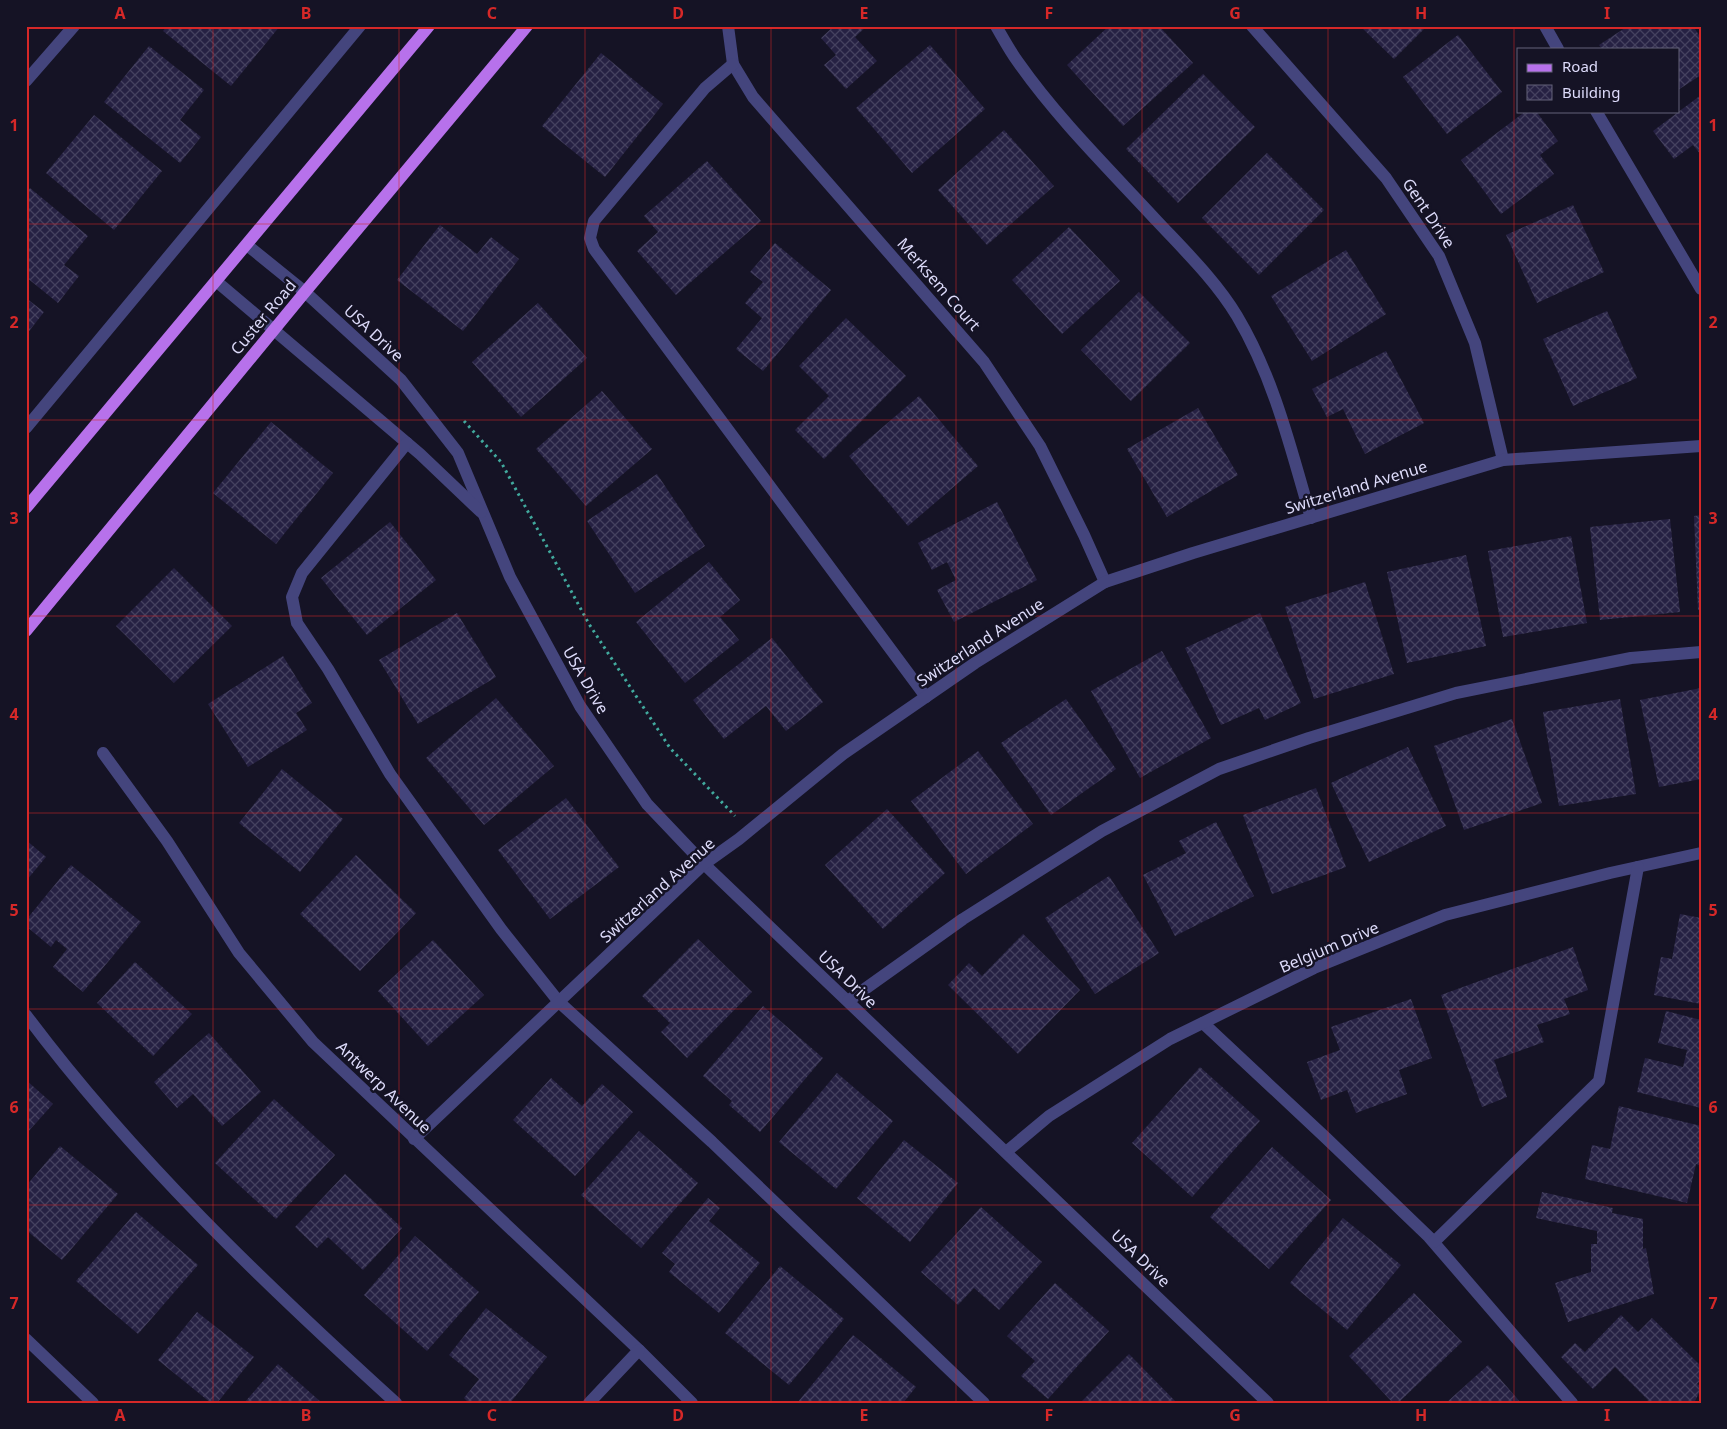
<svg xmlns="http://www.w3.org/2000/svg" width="1727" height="1429" viewBox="0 0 1727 1429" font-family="'Noto Sans',sans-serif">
	<defs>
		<pattern id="building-cross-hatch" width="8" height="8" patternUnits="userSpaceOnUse" patternTransform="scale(1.25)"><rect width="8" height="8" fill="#262143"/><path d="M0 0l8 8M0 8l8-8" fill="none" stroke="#45415f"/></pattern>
	</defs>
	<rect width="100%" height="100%" fill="#151325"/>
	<!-- building -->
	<g fill="url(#building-cross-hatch)">
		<path d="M 167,26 L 280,26 L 231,86 L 163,31 Z"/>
		<path d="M 834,26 L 867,26 L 855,37 L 877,61 L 846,89 L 824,65 L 836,55 L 821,38 Z"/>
		<path d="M 1109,26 L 1159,26 L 1193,63 L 1123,126 L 1067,65 Z"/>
		<path d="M 1360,26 L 1427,26 L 1394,59 Z"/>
		<path d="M 1628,26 L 1693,26 L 1701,38 L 1701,75 L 1678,90 L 1678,49 L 1602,49 L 1599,45 Z"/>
		<path d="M 1458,35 L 1502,92 L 1447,134 L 1403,77 Z"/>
		<path d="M 930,45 L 985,109 L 912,173 L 856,108 Z"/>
		<path d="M 149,46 L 204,90 L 180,120 L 201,137 L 180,163 L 104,102 Z"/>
		<path d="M 601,53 L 663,104 L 605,177 L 542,126 Z"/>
		<path d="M 1203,74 L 1255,127 L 1178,203 L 1126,149 Z"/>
		<path d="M 1701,95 L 1701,155 L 1693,145 L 1674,159 L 1653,131 Z"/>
		<path d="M 1526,111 L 1536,111 L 1558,141 L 1540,155 L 1554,174 L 1501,214 L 1461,160 Z"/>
		<path d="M 94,115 L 162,171 L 114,230 L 46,173 Z"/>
		<path d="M 1004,130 L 1054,186 L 987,245 L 938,190 Z"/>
		<path d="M 1267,153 L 1324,210 L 1259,275 L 1202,218 Z"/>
		<path d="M 707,161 L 761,221 L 676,295 L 637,251 L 658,232 L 644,216 Z"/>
		<path d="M 30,188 L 88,236 L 64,265 L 79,276 L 58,303 L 26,277 L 26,193 Z"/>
		<path d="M 1573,205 L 1604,272 L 1537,303 L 1506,235 Z"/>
		<path d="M 440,225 L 477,254 L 491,237 L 519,259 L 463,331 L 397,280 Z"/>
		<path d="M 1069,227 L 1120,281 L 1062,334 L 1012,280 Z"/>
		<path d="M 775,243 L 831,290 L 763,371 L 736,349 L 762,318 L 745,303 L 763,282 L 750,272 Z"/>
		<path d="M 1346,250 L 1386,314 L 1312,361 L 1271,296 Z"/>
		<path d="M 1139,292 L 1190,343 L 1131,401 L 1081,350 Z"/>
		<path d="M 26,298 L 44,312 L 26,335 Z"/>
		<path d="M 538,303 L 587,358 L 521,417 L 472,362 Z"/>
		<path d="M 1607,311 L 1637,378 L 1573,406 L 1543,339 Z"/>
		<path d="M 846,318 L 906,376 L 824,459 L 795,430 L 829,396 L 799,366 Z"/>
		<path d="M 1386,351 L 1424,423 L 1365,454 L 1343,409 L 1327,417 L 1312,389 Z"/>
		<path d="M 602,391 L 652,449 L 586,506 L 536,449 Z"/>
		<path d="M 919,396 L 978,466 L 908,526 L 849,456 Z"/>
		<path d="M 1198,408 L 1238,475 L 1167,517 L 1127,449 Z"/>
		<path d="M 271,422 L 333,473 L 276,544 L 213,493 Z"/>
		<path d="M 657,474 L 705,546 L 635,593 L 587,521 Z"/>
		<path d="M 997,502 L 1037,580 L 954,622 L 937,590 L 956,580 L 947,562 L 932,570 L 918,543 Z"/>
		<path d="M 1701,515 L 1701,610 L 1698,610 L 1694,516 Z"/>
		<path d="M 1670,519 L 1680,612 L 1600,620 L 1590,527 Z"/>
		<path d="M 390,522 L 436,580 L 367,635 L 321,578 Z"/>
		<path d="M 1571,536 L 1587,623 L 1503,637 L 1488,551 Z"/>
		<path d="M 1466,555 L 1486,646 L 1407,663 L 1387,572 Z"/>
		<path d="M 709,562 L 740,600 L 720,617 L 739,640 L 685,683 L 636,622 Z"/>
		<path d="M 174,568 L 232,626 L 174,683 L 116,626 Z"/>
		<path d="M 1365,582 L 1394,674 L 1314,699 L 1285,607 Z"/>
		<path d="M 457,613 L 496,677 L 418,724 L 379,660 Z"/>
		<path d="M 1260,613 L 1301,703 L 1265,720 L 1259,708 L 1221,725 L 1185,648 Z"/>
		<path d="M 772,638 L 823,702 L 786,731 L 766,706 L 724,739 L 693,700 Z"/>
		<path d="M 1162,651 L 1211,738 L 1140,778 L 1091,691 Z"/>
		<path d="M 283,656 L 312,703 L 296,713 L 307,730 L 248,767 L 208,704 Z"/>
		<path d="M 1701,688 L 1701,779 L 1659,787 L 1640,700 Z"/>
		<path d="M 496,698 L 554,766 L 484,825 L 426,758 Z"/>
		<path d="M 1066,699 L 1116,769 L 1051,815 L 1001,743 Z"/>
		<path d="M 1620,699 L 1636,794 L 1559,806 L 1543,712 Z"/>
		<path d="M 1512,719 L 1542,803 L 1464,830 L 1434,746 Z"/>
		<path d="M 1408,747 L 1446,826 L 1369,862 L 1331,783 Z"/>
		<path d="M 978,751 L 1033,824 L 966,874 L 911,801 Z"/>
		<path d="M 282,769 L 343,819 L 300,872 L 239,823 Z"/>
		<path d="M 1316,788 L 1346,867 L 1272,894 L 1243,815 Z"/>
		<path d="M 566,798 L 619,867 L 550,919 L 498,850 Z"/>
		<path d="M 887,809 L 945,873 L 883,929 L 825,865 Z"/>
		<path d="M 1216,822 L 1254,896 L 1175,936 L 1143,875 L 1186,853 L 1179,841 Z"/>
		<path d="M 26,840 L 46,857 L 26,881 Z"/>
		<path d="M 356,855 L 416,913 L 360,971 L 300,914 Z"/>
		<path d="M 71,865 L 141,922 L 83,992 L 53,967 L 67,949 L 56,940 L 51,947 L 26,926 L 26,920 Z"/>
		<path d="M 1109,876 L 1159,953 L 1095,994 L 1045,918 Z"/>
		<path d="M 1680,914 L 1701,918 L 1701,1004 L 1654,995 L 1661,957 L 1672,959 Z"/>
		<path d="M 1023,934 L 1080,990 L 1018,1054 L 948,985 L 969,963 L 982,976 Z"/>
		<path d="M 698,939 L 752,992 L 687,1058 L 661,1032 L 670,1023 L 642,996 Z"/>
		<path d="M 433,940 L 484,995 L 428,1046 L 378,991 Z"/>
		<path d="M 1573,947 L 1588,990 L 1564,999 L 1570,1014 L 1537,1025 L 1544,1042 L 1494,1060 L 1507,1097 L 1482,1107 L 1441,995 Z"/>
		<path d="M 135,962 L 192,1014 L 153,1056 L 97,1003 Z"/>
		<path d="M 1411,999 L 1432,1058 L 1399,1070 L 1407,1094 L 1356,1113 L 1347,1090 L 1321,1100 L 1307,1062 L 1340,1050 L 1331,1027 Z"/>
		<path d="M 763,1006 L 823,1058 L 760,1132 L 729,1105 L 732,1101 L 703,1076 Z"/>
		<path d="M 1666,1011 L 1701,1020 L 1701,1108 L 1637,1092 L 1645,1058 L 1683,1067 L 1687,1050 L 1658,1043 Z"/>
		<path d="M 209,1033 L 261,1092 L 222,1126 L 193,1094 L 177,1108 L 154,1082 Z"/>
		<path d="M 1200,1067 L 1260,1121 L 1192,1197 L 1132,1143 Z"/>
		<path d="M 837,1073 L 893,1121 L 836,1189 L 779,1142 Z"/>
		<path d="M 551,1078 L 582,1106 L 602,1084 L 633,1112 L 575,1176 L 513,1120 Z"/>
		<path d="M 26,1080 L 53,1104 L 26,1134 Z"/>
		<path d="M 274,1099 L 335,1155 L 276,1219 L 215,1163 Z"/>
		<path d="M 1619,1106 L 1701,1126 L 1701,1166 L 1696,1164 L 1687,1203 L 1585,1179 L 1592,1145 L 1610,1149 Z"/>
		<path d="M 639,1131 L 698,1183 L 641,1248 L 581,1195 Z"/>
		<path d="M 904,1140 L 958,1183 L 910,1242 L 857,1198 Z"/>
		<path d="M 60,1146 L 118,1194 L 62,1260 L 26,1230 L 26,1186 Z"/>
		<path d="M 1272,1147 L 1331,1200 L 1269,1269 L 1210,1217 Z"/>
		<path d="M 345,1174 L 402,1228 L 363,1270 L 328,1237 L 317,1248 L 295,1227 Z"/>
		<path d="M 1542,1192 L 1613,1208 L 1612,1213 L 1643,1219 L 1643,1249 L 1646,1248 L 1654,1294 L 1568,1322 L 1555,1283 L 1591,1272 L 1591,1244 L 1597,1244 L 1597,1231 L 1536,1218 Z"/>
		<path d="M 708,1198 L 720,1208 L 709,1221 L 760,1263 L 719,1313 L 669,1272 L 675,1264 L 662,1253 Z"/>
		<path d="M 981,1207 L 1042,1262 L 999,1310 L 974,1288 L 958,1305 L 921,1272 Z"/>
		<path d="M 136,1212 L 198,1265 L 138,1334 L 76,1281 Z"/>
		<path d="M 1343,1218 L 1401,1265 L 1347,1330 L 1290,1283 Z"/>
		<path d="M 415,1236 L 479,1292 L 427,1351 L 364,1295 Z"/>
		<path d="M 780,1266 L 844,1319 L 789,1385 L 725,1333 Z"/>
		<path d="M 1055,1283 L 1109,1331 L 1048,1399 L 1021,1376 L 1035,1361 L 1007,1336 Z"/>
		<path d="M 1414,1293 L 1462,1342 L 1398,1403 L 1393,1403 L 1349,1356 Z"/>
		<path d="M 486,1308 L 547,1357 L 510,1403 L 469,1403 L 464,1398 L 479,1379 L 449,1355 Z"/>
		<path d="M 197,1312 L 254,1357 L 217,1403 L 211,1403 L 158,1360 Z"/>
		<path d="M 1621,1315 L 1638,1332 L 1652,1318 L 1701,1366 L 1701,1380 L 1697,1384 L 1701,1386 L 1701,1389 L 1694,1403 L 1646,1403 L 1648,1400 L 1615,1367 L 1593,1389 L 1561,1357 L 1575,1343 L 1585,1352 Z"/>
		<path d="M 853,1335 L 916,1387 L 903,1403 L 797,1403 Z"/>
		<path d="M 1129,1354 L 1177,1403 L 1080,1403 Z"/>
		<path d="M 278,1364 L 322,1403 L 244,1403 Z"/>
		<path d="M 1488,1365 L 1521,1403 L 1446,1403 Z"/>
	</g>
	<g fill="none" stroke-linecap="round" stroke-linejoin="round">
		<!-- path -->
		<path stroke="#41a99d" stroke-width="3" stroke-dasharray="2.5 4" stroke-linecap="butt" d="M 464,421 L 501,462 L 589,624 L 670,748 L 735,816"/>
		<!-- minor -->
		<g stroke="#44457d" stroke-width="12">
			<path d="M 728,26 L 733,64 L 753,97 L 984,362 L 1040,446 L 1084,535 L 1105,582"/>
			<path d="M 996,26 C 1003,38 1010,51 1018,62 C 1058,119 1109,169 1157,221 C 1185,251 1216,281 1237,316 C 1274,378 1291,449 1311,518"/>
			<path d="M 1252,26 L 1386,178 L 1439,256 L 1475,343 L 1503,460"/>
			<path d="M 1545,26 L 1558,49"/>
			<path d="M 733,64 L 705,88 L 594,221 L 590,238 L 594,249 L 926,697"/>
			<path d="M 26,81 L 74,26"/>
			<path d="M 1596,111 L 1701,289"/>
			<path d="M 247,245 L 305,292 L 401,380 L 458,453 L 510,577 L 580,706 L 647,804 L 704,864 L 1268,1403"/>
			<path d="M 216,281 L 420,454 L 481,512"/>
			<path d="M 26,428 L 360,26"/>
			<path d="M 407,443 L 302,573 L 292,597 L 297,623 L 328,669 L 390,774 L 501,929 L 559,1002 L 712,1142 L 984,1403"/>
			<path d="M 103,753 L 167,841 L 239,953 L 313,1042 L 639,1350 L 692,1403"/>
			<path d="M 848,1001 L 963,919 L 1102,831 L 1219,769 L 1309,738 L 1456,693 L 1631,658 L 1701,652"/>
			<path d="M 26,1015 C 133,1158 264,1283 396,1403"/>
			<path d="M 1203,1023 L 1326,1138 L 1429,1237 L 1572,1403"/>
			<path d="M 414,1139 L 704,864 L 739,839 L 843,754 L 975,663 L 1105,582 L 1193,553 L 1503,460 L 1701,446"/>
			<path d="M 1006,1152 L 1049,1116 L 1170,1039 L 1314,968 L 1445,915 L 1610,873 L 1701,853"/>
			<path d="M 1434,1242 L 1599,1081 L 1638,867"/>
			<path d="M 26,1339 L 93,1403"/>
			<path d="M 589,1403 L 639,1350"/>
		</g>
		<!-- major -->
		<g stroke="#b771eb" stroke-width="12">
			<path d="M 26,508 L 429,26"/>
			<path d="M 26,631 L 305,292 L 527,26"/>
		</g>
	</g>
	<!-- grid -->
	<path fill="none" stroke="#d62828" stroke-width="1" stroke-opacity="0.55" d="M 213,26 L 213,1403M 399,26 L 399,1403M 585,26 L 585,1403M 771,26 L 771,1403M 956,26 L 956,1403M 1142,26 L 1142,1403M 1328,26 L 1328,1403M 1514,26 L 1514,1403M 26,224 L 1701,224M 26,420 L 1701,420M 26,616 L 1701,616M 26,813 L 1701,813M 26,1009 L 1701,1009M 26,1205 L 1701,1205"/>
	<g text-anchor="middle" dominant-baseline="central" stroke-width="5" stroke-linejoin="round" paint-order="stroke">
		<!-- street labels -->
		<g font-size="16" fill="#dddbfa" stroke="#151325">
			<text transform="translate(1429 213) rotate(56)">Gent Drive</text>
			<text transform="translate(939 284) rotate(49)">Merksem Court</text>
			<text transform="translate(263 317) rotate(-50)">Custer Road</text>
			<text transform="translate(374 333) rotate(43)">USA Drive</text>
			<text transform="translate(1356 487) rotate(-17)">Switzerland Avenue</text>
			<text transform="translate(980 642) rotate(-33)">Switzerland Avenue</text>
			<text transform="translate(586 680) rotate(60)">USA Drive</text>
			<text transform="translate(657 890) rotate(-42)">Switzerland Avenue</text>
			<text transform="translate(1329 947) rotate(-23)">Belgium Drive</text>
			<text transform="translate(848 979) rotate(44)">USA Drive</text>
			<text transform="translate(384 1087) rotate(44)">Antwerp Avenue</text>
			<text transform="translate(1141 1258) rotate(44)">USA Drive</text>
		</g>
	</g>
	<!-- border -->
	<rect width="1727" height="1429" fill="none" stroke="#151325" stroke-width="55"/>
	<!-- legend -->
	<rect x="1517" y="48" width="162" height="65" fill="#151325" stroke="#65637a"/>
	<rect x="1527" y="64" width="25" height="8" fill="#b771eb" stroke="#65637a"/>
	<text x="1562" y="72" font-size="15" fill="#dddbfa">Road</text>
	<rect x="1527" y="85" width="25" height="15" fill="url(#building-cross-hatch)" stroke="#65637a"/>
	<text x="1562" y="98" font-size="15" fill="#dddbfa">Building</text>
	<rect x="28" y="28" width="1672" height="1374" fill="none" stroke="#d62828" stroke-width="2"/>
	<g font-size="16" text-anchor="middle" font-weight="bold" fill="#d62828">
		<text x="120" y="19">A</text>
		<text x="306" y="19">B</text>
		<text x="492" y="19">C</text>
		<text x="678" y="19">D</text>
		<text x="864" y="19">E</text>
		<text x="1049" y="19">F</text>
		<text x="1235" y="19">G</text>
		<text x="1421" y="19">H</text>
		<text x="1607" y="19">I</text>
		<text x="14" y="131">1</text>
		<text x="1713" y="131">1</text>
		<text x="14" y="328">2</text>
		<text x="1713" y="328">2</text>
		<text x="14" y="524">3</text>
		<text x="1713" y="524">3</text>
		<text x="14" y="720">4</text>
		<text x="1713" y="720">4</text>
		<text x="14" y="916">5</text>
		<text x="1713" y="916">5</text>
		<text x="14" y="1113">6</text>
		<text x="1713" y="1113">6</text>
		<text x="14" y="1309">7</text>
		<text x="1713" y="1309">7</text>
		<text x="120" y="1421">A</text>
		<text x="306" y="1421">B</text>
		<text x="492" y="1421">C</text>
		<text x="678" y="1421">D</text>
		<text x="864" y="1421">E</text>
		<text x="1049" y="1421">F</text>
		<text x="1235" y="1421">G</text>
		<text x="1421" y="1421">H</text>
		<text x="1607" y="1421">I</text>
	</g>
</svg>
